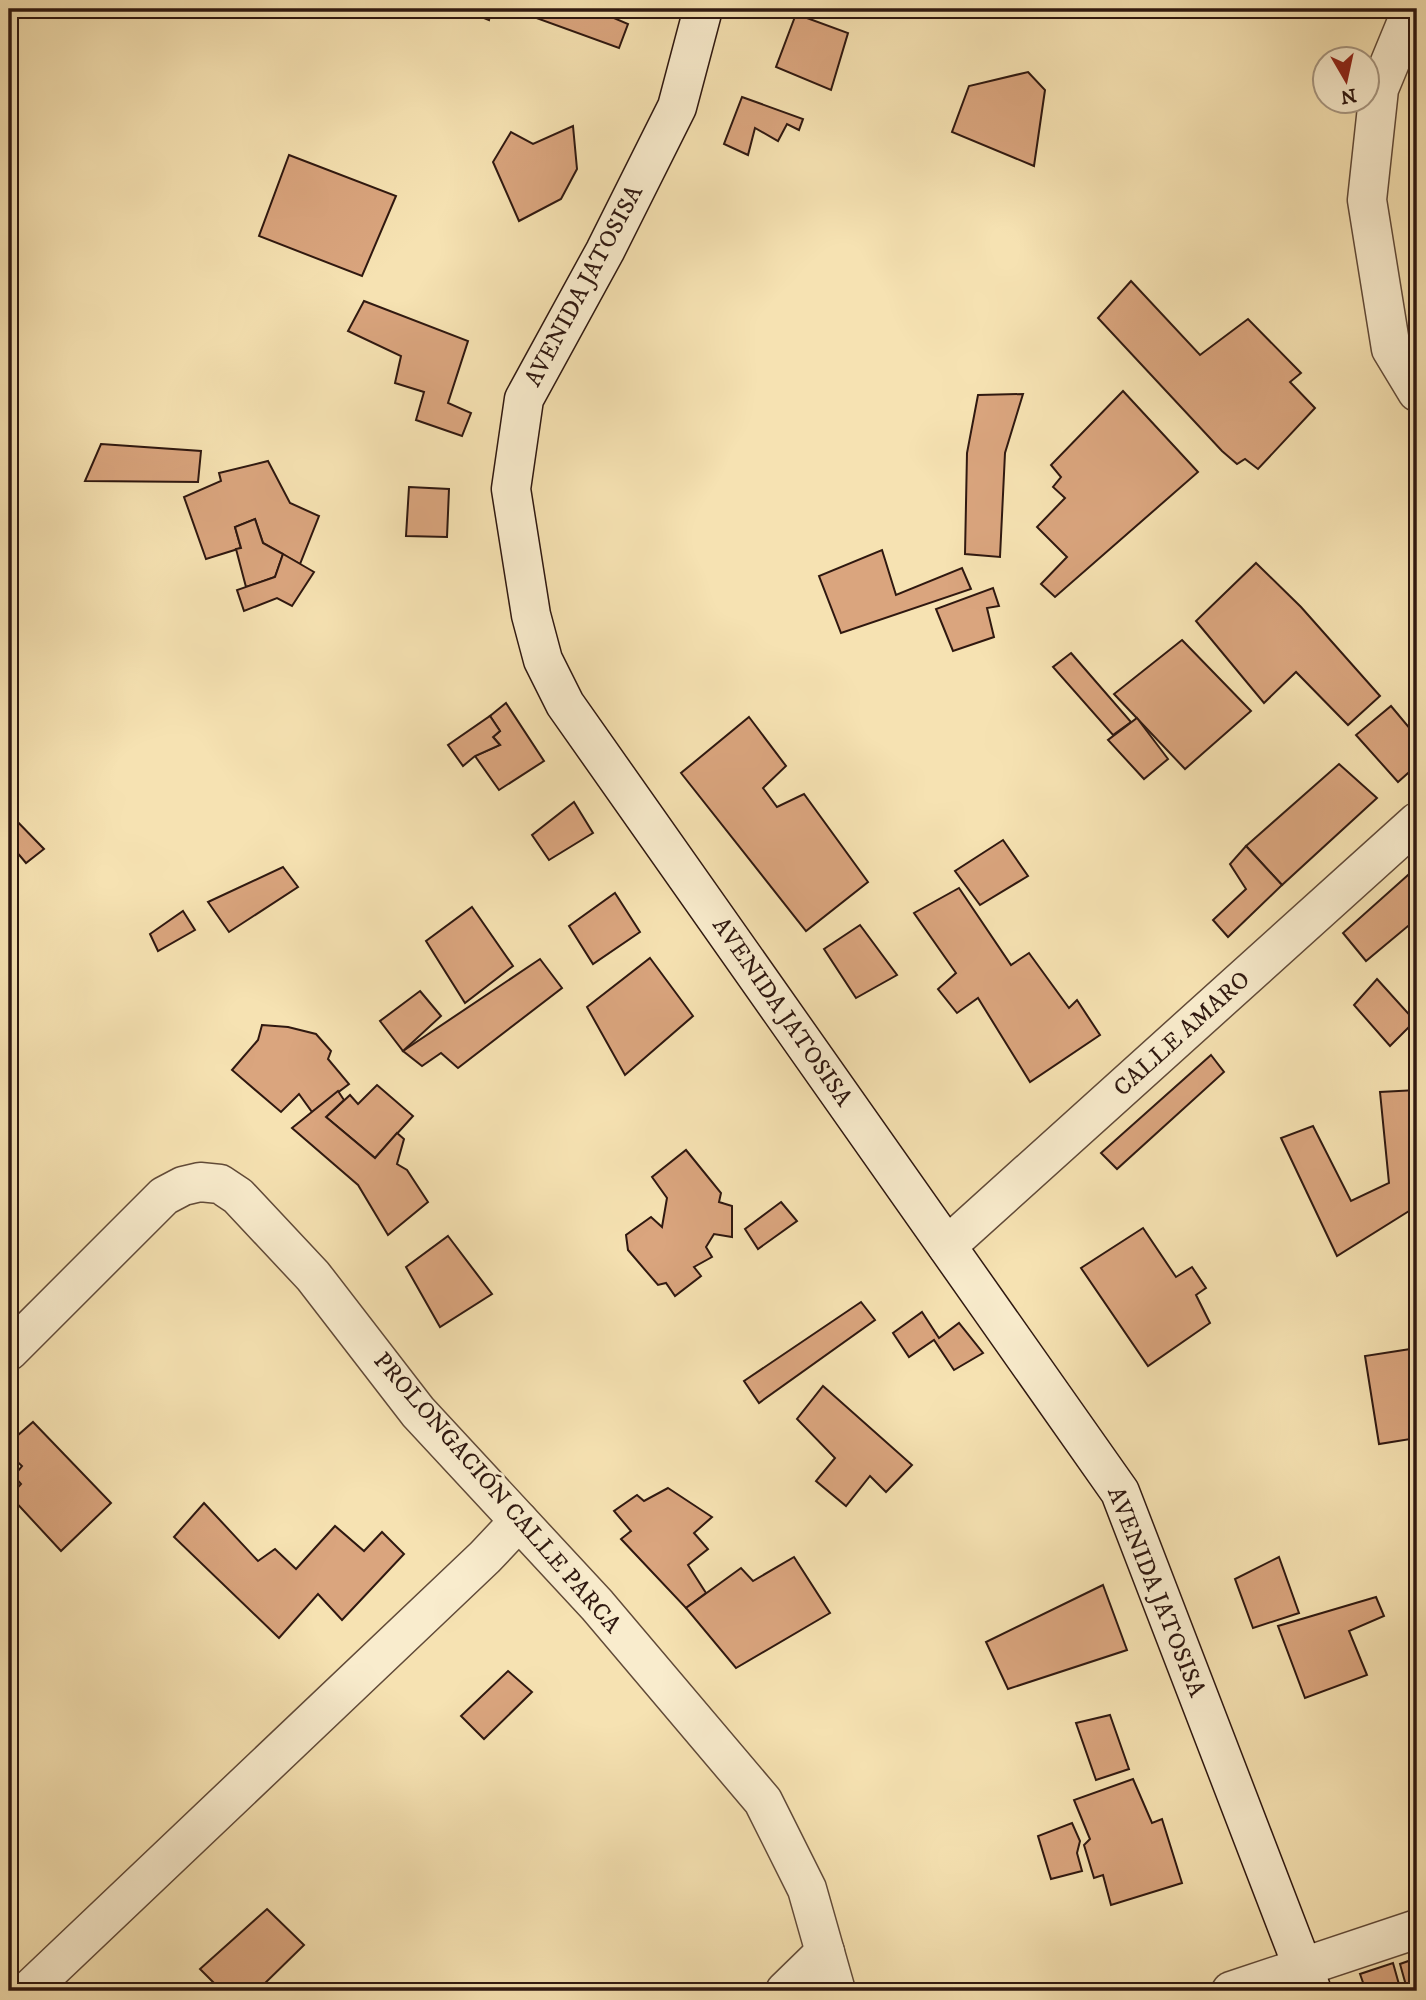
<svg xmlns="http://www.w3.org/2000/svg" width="1426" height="2000" viewBox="0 0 1426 2000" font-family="'IM FELL DW Pica',serif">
	<rect width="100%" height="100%" fill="#f6e2b2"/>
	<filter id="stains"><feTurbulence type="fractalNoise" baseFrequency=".00286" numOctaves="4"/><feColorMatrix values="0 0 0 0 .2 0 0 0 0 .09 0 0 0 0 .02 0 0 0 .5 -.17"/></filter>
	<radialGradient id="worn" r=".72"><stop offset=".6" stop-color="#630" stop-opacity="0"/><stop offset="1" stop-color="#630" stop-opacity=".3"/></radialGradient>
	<!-- building -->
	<g fill="#daa57e" stroke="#2f1810" stroke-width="2">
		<path d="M 462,9 L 491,9 L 489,20 Z"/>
		<path d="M 518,9 L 593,9 L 628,24 L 619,48 L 517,11 Z"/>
		<path d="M 796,14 L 848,33 L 831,90 L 776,67 Z"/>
		<path d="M 1028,72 L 1045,90 L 1034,166 L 952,132 L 969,86 Z"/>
		<path d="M 742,97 L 803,119 L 799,130 L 787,124 L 778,141 L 755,128 L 748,155 L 724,144 Z"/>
		<path d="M 573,126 L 577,169 L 561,199 L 519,221 L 493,162 L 511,132 L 533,144 Z"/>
		<path d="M 289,155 L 396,196 L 362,276 L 259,236 Z"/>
		<path d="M 1131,281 L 1200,355 L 1248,319 L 1301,373 L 1290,382 L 1315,408 L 1258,469 L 1245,459 L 1237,464 L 1222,451 L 1098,318 Z"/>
		<path d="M 364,301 L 468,341 L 448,403 L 471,413 L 462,436 L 416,420 L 424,392 L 395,383 L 401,356 L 348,331 Z"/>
		<path d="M 1123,391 L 1198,472 L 1055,597 L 1041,584 L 1067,557 L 1037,527 L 1065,498 L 1053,487 L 1061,477 L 1051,465 Z"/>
		<path d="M 1023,394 L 1005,453 L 1000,557 L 965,554 L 967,453 L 978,395 Z"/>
		<path d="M 101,444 L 201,451 L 198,482 L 85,481 Z"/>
		<path d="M 268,461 L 290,503 L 319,516 L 300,564 L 263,543 L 255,519 L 235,527 L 241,548 L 206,559 L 184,497 L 221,481 L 219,473 Z"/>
		<path d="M 409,487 L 449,489 L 447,537 L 406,536 Z"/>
		<path d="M 255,519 L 263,543 L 283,554 L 275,577 L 246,587 L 236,549 L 241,548 L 235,527 Z"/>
		<path d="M 882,550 L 896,595 L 962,568 L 971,589 L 841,633 L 819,576 Z"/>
		<path d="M 283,554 L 314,572 L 292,606 L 277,598 L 244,611 L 237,590 L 275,577 Z"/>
		<path d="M 1256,563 L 1301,607 L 1380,696 L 1348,725 L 1296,672 L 1264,703 L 1196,621 Z"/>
		<path d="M 993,588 L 999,606 L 987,608 L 994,637 L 953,651 L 936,609 Z"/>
		<path d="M 1182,640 L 1251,711 L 1185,769 L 1114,694 Z"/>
		<path d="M 1071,653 L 1131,722 L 1113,735 L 1053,667 Z"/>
		<path d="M 506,703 L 544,761 L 499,790 L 475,756 L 500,745 L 493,737 L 500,731 L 490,716 Z"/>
		<path d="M 1391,706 L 1417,737 L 1417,765 L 1398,782 L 1356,735 Z"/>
		<path d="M 490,716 L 500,731 L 493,737 L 500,745 L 475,756 L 463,766 L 448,745 Z"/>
		<path d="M 749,717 L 786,766 L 763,788 L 777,807 L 804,794 L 868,882 L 806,931 L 681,773 Z"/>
		<path d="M 1137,718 L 1168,759 L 1144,779 L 1108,740 Z"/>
		<path d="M 1339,764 L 1377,798 L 1282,885 L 1246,846 Z"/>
		<path d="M 574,802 L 593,833 L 549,860 L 532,835 Z"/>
		<path d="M 9,813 L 44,849 L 26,863 L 9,843 Z"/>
		<path d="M 1003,840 L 1028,876 L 980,905 L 955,871 Z"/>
		<path d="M 1246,846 L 1282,885 L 1228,937 L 1213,920 L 1246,889 L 1230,864 Z"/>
		<path d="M 283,867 L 298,887 L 229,932 L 208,902 Z"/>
		<path d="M 1417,867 L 1417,925 L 1412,930 L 1408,926 L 1366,961 L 1343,933 Z"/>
		<path d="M 959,888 L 1011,965 L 1029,953 L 1069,1008 L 1077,1000 L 1100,1035 L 1030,1082 L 978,998 L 957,1013 L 938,989 L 956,973 L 914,913 Z"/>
		<path d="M 615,893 L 640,932 L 593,964 L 569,926 Z"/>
		<path d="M 472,907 L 513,966 L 465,1003 L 426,941 Z"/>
		<path d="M 183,911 L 195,930 L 158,951 L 150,934 Z"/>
		<path d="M 860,925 L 897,975 L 856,998 L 824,949 Z"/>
		<path d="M 650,958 L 693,1016 L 625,1075 L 587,1007 Z"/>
		<path d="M 540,959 L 562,988 L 458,1068 L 441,1053 L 422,1066 L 403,1051 Z"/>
		<path d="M 1377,979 L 1415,1021 L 1390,1046 L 1354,1005 Z"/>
		<path d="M 420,991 L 441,1016 L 403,1051 L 380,1021 Z"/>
		<path d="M 262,1025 L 288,1027 L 316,1034 L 331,1051 L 328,1059 L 349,1084 L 312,1112 L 299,1094 L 281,1112 L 232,1070 L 258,1040 Z"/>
		<path d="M 1211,1055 L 1224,1072 L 1117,1169 L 1101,1153 Z"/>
		<path d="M 377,1085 L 413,1116 L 375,1158 L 326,1117 L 350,1095 L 358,1104 Z"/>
		<path d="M 1417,1090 L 1417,1206 L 1337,1256 L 1281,1138 L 1313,1126 L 1351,1201 L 1389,1183 L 1380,1092 Z"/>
		<path d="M 338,1091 L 344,1100 L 326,1117 L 375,1158 L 397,1133 L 404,1139 L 397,1164 L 407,1170 L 428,1202 L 388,1235 L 358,1185 L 292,1128 Z"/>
		<path d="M 686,1150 L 721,1193 L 719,1202 L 732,1206 L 732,1237 L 714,1234 L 706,1247 L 712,1257 L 694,1267 L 701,1276 L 675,1296 L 666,1283 L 658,1285 L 628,1250 L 626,1235 L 651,1217 L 662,1227 L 667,1198 L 652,1177 Z"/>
		<path d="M 781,1202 L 797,1221 L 758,1249 L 745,1229 Z"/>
		<path d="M 1143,1228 L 1176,1277 L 1192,1267 L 1206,1288 L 1196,1295 L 1210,1323 L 1148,1366 L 1081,1268 Z"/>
		<path d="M 448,1236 L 492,1294 L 440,1327 L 406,1267 Z"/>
		<path d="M 861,1302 L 875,1320 L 759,1403 L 744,1381 Z"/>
		<path d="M 922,1312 L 939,1338 L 959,1323 L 983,1353 L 954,1370 L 934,1340 L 909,1357 L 893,1333 Z"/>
		<path d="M 1417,1348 L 1417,1438 L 1379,1444 L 1365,1356 Z"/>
		<path d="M 823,1386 L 912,1465 L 886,1492 L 870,1476 L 846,1506 L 816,1481 L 835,1458 L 797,1419 Z"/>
		<path d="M 33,1422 L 111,1503 L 61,1551 L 10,1496 L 21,1484 L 14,1476 L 22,1466 L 9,1454 L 9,1443 Z"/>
		<path d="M 668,1488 L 712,1517 L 694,1533 L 708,1549 L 688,1565 L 706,1593 L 686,1608 L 621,1539 L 631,1531 L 614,1511 L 637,1495 L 644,1501 Z"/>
		<path d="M 204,1503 L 258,1561 L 275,1549 L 296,1569 L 335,1526 L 364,1551 L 382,1532 L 404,1554 L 342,1620 L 318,1594 L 279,1638 L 174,1537 Z"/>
		<path d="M 794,1557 L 830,1613 L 736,1668 L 686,1608 L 741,1568 L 753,1581 Z"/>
		<path d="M 1279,1557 L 1299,1613 L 1253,1628 L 1235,1579 Z"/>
		<path d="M 1103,1585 L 1127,1650 L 1008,1689 L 986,1642 Z"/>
		<path d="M 1376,1597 L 1384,1616 L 1349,1631 L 1367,1675 L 1305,1698 L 1278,1626 Z"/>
		<path d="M 508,1671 L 532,1692 L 484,1739 L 461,1716 Z"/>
		<path d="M 1110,1715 L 1129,1769 L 1096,1780 L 1076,1723 Z"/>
		<path d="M 1133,1779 L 1152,1823 L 1162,1819 L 1182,1883 L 1111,1905 L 1103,1875 L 1094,1878 L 1084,1845 L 1090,1839 L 1074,1800 Z"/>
		<path d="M 1072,1823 L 1080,1841 L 1077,1853 L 1082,1871 L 1051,1879 L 1038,1836 Z"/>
		<path d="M 267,1909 L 304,1945 L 257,1991 L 222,1991 L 200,1969 Z"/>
		<path d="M 1417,1958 L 1417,1986 L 1407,1989 L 1400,1964 Z"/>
		<path d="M 1393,1963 L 1400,1988 L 1392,1991 L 1366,1991 L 1360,1974 Z"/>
	</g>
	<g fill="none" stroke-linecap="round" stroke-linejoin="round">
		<defs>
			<g id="street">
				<path d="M 1412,9 L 1379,89 L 1367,200 L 1391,349 L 1417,392"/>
				<path d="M 947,1246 L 1417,822"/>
				<path d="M 9,1351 L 164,1196 L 183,1186 L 200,1182 L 220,1184 L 238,1196 L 313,1276 L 418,1412 L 597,1605 L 763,1801 L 807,1889 L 836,1991"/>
				<path d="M 28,1991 L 485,1557 L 519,1521"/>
				<path d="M 785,1991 L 825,1952"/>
				<path d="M 1231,1991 L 1417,1929"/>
			</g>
			<path id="secondary" d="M 703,9 L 677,107 L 605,251 L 524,399 L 511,489 L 531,615 L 543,660 L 565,704 L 1120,1492 L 1312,1991"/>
		</defs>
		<!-- street casing -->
		<use href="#street" stroke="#614a38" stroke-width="41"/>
		<!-- secondary casing -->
		<use href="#secondary" stroke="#2f1810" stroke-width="41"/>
		<!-- street -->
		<use href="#street" stroke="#f9eccd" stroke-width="38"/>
		<!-- secondary -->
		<use href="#secondary" stroke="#f9eccd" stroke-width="38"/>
	</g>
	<g text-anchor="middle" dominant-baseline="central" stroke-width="6" stroke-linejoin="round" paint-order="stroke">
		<!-- street labels -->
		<g font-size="24" fill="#2f1810" stroke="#f9eccd">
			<text transform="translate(584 286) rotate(-62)">AVENIDA JATOSISA</text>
			<text transform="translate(782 1012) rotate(55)">AVENIDA JATOSISA</text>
			<text transform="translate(1182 1034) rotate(-42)">CALLE AMARO</text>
			<text transform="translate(497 1493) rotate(49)">PROLONGACIÓN CALLE PARCA</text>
			<text transform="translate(1156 1592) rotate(68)">AVENIDA JATOSISA</text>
		</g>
	</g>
	<!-- margin -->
	<rect width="1426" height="2000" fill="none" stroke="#f6e2b2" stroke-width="35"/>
	<rect x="10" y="10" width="1405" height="1979" fill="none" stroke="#2f1810" stroke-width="3.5"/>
	<rect x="18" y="18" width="1391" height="1965" fill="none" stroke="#2f1810" stroke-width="2"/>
	<!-- north arrow -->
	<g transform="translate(1346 80) rotate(171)"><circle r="33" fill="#f9eccd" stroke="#a89781" stroke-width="2"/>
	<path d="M0-5L12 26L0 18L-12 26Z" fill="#8f2418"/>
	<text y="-10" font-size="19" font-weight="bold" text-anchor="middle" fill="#2f1810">N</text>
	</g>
	<rect width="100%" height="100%" filter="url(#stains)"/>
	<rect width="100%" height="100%" fill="url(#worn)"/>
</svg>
